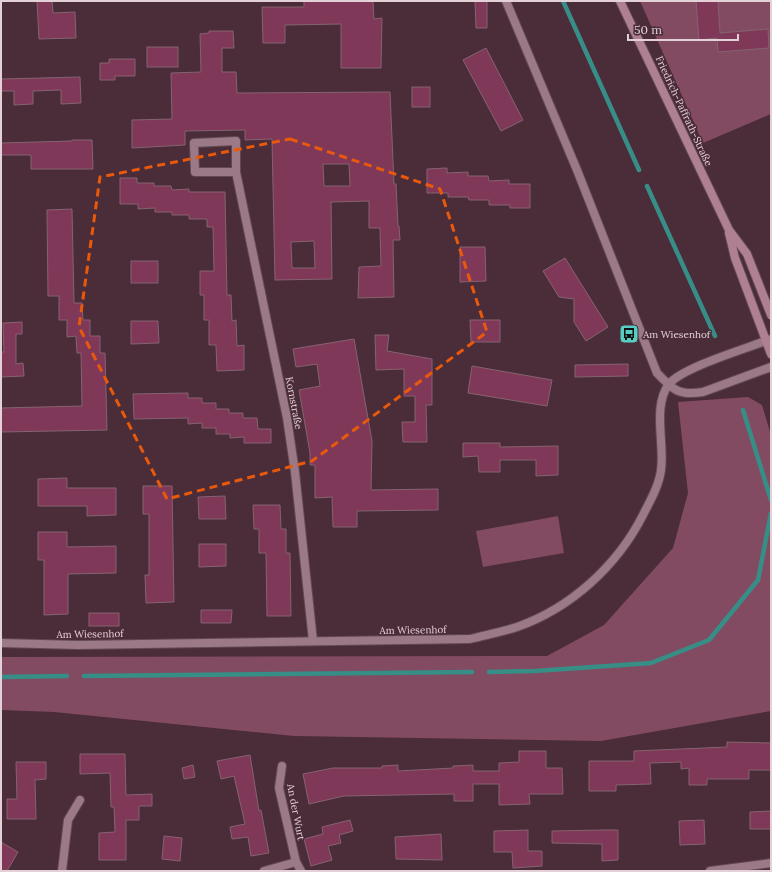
<svg xmlns="http://www.w3.org/2000/svg" width="772" height="872" viewBox="0 0 772 872" font-family="Lora,serif">
	<rect width="100%" height="100%" fill="#4b2c39"/>
	<!-- green -->
	<g fill="#824b62">
		<path d="M 640,1 L 771,1 L 771,114 L 703,143 Z"/>
		<path d="M 748,397 L 762,405 L 771,435 L 771,711 L 601,741 L 294,736 L 54,712 L 1,710 L 1,657 L 547,656 L 604,625 L 673,548 L 688,493 L 678,402 Z"/>
		<path d="M 558,516 L 564,553 L 483,567 L 476,531 Z"/>
	</g>
	<g fill="none" stroke-linecap="round" stroke-linejoin="round">
		<!-- stream -->
		<g stroke="#368e87" stroke-width="4.5">
			<path d="M 563,1 L 639,170"/>
			<path d="M 647,186 L 715,336"/>
			<path d="M 743,410 L 771,500"/>
			<path d="M 489,672 L 535,671 L 651,663 L 709,640 L 758,580 L 771,513"/>
			<path d="M 84,676 L 472,672"/>
			<path d="M 1,677 L 67,676"/>
		</g>
	</g>
	<!-- building -->
	<g fill="#803858" stroke="#856370" fill-rule="evenodd">
		<path d="M 37,1 L 52,1 L 53,13 L 75,12 L 76,38 L 39,39 Z"/>
		<path d="M 304,1 L 373,1 L 374,19 L 382,18 L 381,68 L 341,68 L 341,24 L 285,25 L 285,43 L 263,43 L 262,7 L 304,7 Z"/>
		<path d="M 475,1 L 487,1 L 487,28 L 476,28 Z"/>
		<path d="M 696,1 L 718,1 L 720,33 L 768,29 L 769,48 L 718,52 L 717,38 L 699,40 Z"/>
		<path d="M 209,31 L 233,31 L 234,48 L 222,48 L 222,72 L 236,72 L 237,93 L 390,92 L 394,184 L 396,184 L 398,226 L 399,226 L 400,240 L 393,240 L 394,297 L 358,298 L 359,267 L 381,266 L 380,228 L 369,228 L 369,201 L 331,202 L 332,279 L 275,280 L 272,139 L 245,140 L 245,130 L 185,131 L 185,145 L 132,148 L 132,120 L 172,119 L 171,73 L 201,72 L 200,34 L 209,33 ZM 323,164 L 349,164 L 350,186 L 324,186 ZM 314,241 L 315,268 L 292,268 L 291,242 Z"/>
		<rect x="147" y="47" width="31" height="20"/>
		<path d="M 486,48 L 523,120 L 501,131 L 463,60 Z"/>
		<path d="M 109,59 L 135,59 L 135,76 L 115,76 L 115,80 L 100,80 L 100,63 L 109,63 Z"/>
		<path d="M 80,77 L 81,103 L 61,104 L 61,90 L 33,91 L 33,104 L 14,105 L 14,91 L 1,91 L 1,79 Z"/>
		<rect x="412" y="87" width="18" height="20"/>
		<path d="M 72,140 L 92,140 L 93,169 L 31,169 L 31,155 L 1,155 L 1,143 L 72,141 Z"/>
		<path d="M 447,168 L 447,173 L 468,172 L 468,176 L 488,176 L 489,181 L 509,180 L 509,184 L 530,184 L 530,208 L 510,208 L 510,205 L 489,205 L 489,200 L 469,200 L 468,197 L 448,197 L 448,193 L 427,193 L 427,169 Z"/>
		<path d="M 120,178 L 137,178 L 137,183 L 154,183 L 154,186 L 171,186 L 172,190 L 189,189 L 189,192 L 225,192 L 227,295 L 231,295 L 232,321 L 236,320 L 237,346 L 244,345 L 244,370 L 217,371 L 216,345 L 209,345 L 209,320 L 204,320 L 204,295 L 200,295 L 200,271 L 214,271 L 213,227 L 207,227 L 207,219 L 189,219 L 189,215 L 172,215 L 172,212 L 155,212 L 155,208 L 138,209 L 138,204 L 120,204 Z"/>
		<path d="M 72,209 L 74,303 L 82,303 L 83,320 L 90,320 L 90,336 L 100,336 L 100,353 L 105,353 L 107,430 L 1,432 L 1,408 L 82,406 L 81,353 L 77,353 L 76,336 L 67,337 L 67,320 L 59,320 L 59,296 L 48,296 L 47,210 Z"/>
		<path d="M 460,247 L 485,247 L 486,281 L 460,282 Z"/>
		<path d="M 565,258 L 608,327 L 586,341 L 574,322 L 574,299 L 559,297 L 543,271 Z"/>
		<rect x="131" y="261" width="27" height="22"/>
		<path d="M 470,320 L 500,320 L 500,342 L 471,342 Z"/>
		<path d="M 131,321 L 158,321 L 159,343 L 131,344 Z"/>
		<path d="M 22,322 L 22,334 L 16,334 L 16,364 L 23,363 L 24,376 L 1,377 L 1,352 L 4,352 L 3,323 Z"/>
		<path d="M 375,335 L 389,335 L 387,351 L 432,359 L 432,405 L 426,405 L 427,442 L 403,442 L 402,422 L 415,422 L 415,396 L 404,396 L 404,369 L 376,370 Z"/>
		<path d="M 354,339 L 372,441 L 371,490 L 438,489 L 438,510 L 357,511 L 357,527 L 333,527 L 332,497 L 315,498 L 315,465 L 310,465 L 310,453 L 299,390 L 320,386 L 317,364 L 296,367 L 293,349 Z"/>
		<path d="M 628,364 L 628,376 L 575,377 L 575,365 Z"/>
		<path d="M 472,366 L 552,380 L 547,406 L 468,393 Z"/>
		<path d="M 188,393 L 188,398 L 202,398 L 202,403 L 216,403 L 216,409 L 229,409 L 229,413 L 243,413 L 243,418 L 257,418 L 258,429 L 271,429 L 271,443 L 244,443 L 244,437 L 230,438 L 230,434 L 216,434 L 216,428 L 202,428 L 202,423 L 188,424 L 188,418 L 134,419 L 133,394 Z"/>
		<path d="M 463,443 L 500,443 L 500,447 L 558,446 L 558,475 L 536,476 L 536,460 L 500,460 L 500,472 L 479,472 L 478,456 L 463,457 Z"/>
		<path d="M 67,478 L 67,488 L 116,488 L 116,515 L 87,516 L 87,506 L 38,506 L 38,479 Z"/>
		<path d="M 143,486 L 172,486 L 174,602 L 146,603 L 145,575 L 149,575 L 149,514 L 143,514 Z"/>
		<path d="M 225,496 L 226,519 L 199,519 L 198,497 Z"/>
		<path d="M 253,505 L 280,505 L 281,529 L 286,529 L 286,553 L 290,553 L 291,616 L 267,616 L 266,553 L 259,553 L 259,529 L 254,529 Z"/>
		<path d="M 38,532 L 67,532 L 67,547 L 116,546 L 116,573 L 68,574 L 68,614 L 44,615 L 44,560 L 38,560 Z"/>
		<path d="M 199,544 L 226,544 L 226,566 L 199,567 Z"/>
		<path d="M 201,610 L 232,610 L 231,623 L 201,623 Z"/>
		<rect x="89" y="613" width="30" height="13"/>
		<path d="M 727,742 L 771,743 L 771,770 L 749,770 L 749,779 L 707,779 L 707,785 L 689,785 L 689,768 L 681,769 L 681,762 L 650,763 L 651,784 L 616,785 L 616,791 L 589,791 L 589,761 L 634,761 L 634,751 L 727,747 Z"/>
		<path d="M 519,751 L 546,751 L 546,768 L 562,768 L 563,794 L 529,794 L 530,804 L 499,805 L 499,784 L 473,784 L 473,801 L 454,801 L 454,794 L 344,796 L 309,804 L 303,774 L 333,768 L 382,768 L 382,766 L 398,765 L 398,771 L 453,768 L 453,766 L 473,765 L 473,771 L 499,771 L 499,763 L 519,762 Z"/>
		<path d="M 80,754 L 125,754 L 126,795 L 152,794 L 152,806 L 139,806 L 139,820 L 126,820 L 126,860 L 99,860 L 99,833 L 115,832 L 114,807 L 111,807 L 110,773 L 80,774 Z"/>
		<path d="M 250,755 L 259,811 L 261,810 L 269,853 L 251,856 L 248,837 L 232,839 L 230,827 L 245,824 L 234,776 L 221,779 L 217,761 Z"/>
		<path d="M 16,762 L 46,762 L 46,779 L 35,780 L 36,819 L 7,819 L 7,799 L 17,799 Z"/>
		<path d="M 193,765 L 195,777 L 184,779 L 182,768 Z"/>
		<path d="M 771,811 L 771,829 L 750,829 L 750,812 Z"/>
		<path d="M 350,820 L 353,831 L 339,835 L 341,843 L 328,846 L 332,860 L 311,866 L 304,839 L 323,834 L 322,827 Z"/>
		<path d="M 704,820 L 705,844 L 680,845 L 679,821 Z"/>
		<path d="M 528,830 L 528,851 L 542,851 L 542,866 L 513,868 L 512,852 L 494,852 L 494,831 Z"/>
		<path d="M 602,830 L 618,830 L 618,860 L 602,861 L 602,844 L 552,843 L 552,831 Z"/>
		<path d="M 441,834 L 442,860 L 396,859 L 395,837 Z"/>
		<path d="M 164,836 L 182,838 L 180,861 L 162,859 Z"/>
		<path d="M 1,842 L 18,852 L 7,871 L 1,871 Z"/>
	</g>
	<g fill="none" stroke-linecap="round" stroke-linejoin="round">
		<defs>
			<g id="minor">
				<path d="M 506,1 L 577,170 L 657,373 C 673,390 679,396 703,392 L 771,367"/>
				<path d="M 236,172 L 195,172 L 194,143 L 236,141 L 236,172 L 287,418 L 295,472 L 313,641"/>
				<path d="M 1,643 L 78,645 L 470,639 C 485,635 502,632 517,627 C 571,608 617,566 643,515 C 650,501 659,486 661,470 C 665,445 652,406 669,384 C 683,367 748,348 771,339"/>
				<path d="M 282,766 L 279,788 L 296,862 L 301,871"/>
				<path d="M 62,871 L 68,820 L 80,800"/>
				<path d="M 264,871 L 296,862"/>
				<path d="M 710,871 L 771,863"/>
			</g>
			<g id="secondary">
				<path d="M 620,1 L 729,230 L 747,254 L 771,315"/>
				<path d="M 729,233 L 735,258 L 771,354"/>
			</g>
		</defs>
		<!-- minor casing -->
		<use href="#minor" stroke="#624953" stroke-width="10"/>
		<!-- secondary casing -->
		<use href="#secondary" stroke="#624953" stroke-width="10"/>
		<!-- minor -->
		<use href="#minor" stroke="#9c7986" stroke-width="8"/>
		<!-- secondary -->
		<use href="#secondary" stroke="#ae8091" stroke-width="8"/>
	</g>
	<!-- marked area -->
	<path fill="none" stroke="#e8590c" stroke-width="3" stroke-dasharray="8 5" stroke-linejoin="round" d="M 290,139 L 440,189 L 487,332 L 312,461 L 167,499 L 79,327 L 100,177 Z"/>
	<!-- icons -->
	<defs>
		<symbol id="bus-square" viewBox="-11 -11 22 22"><rect x="-9" y="-9" width="18" height="18" rx="4" fill="#56cec3" stroke="#4b2c39"/><path d="M-5-6H5V4H4V6H2V4H-2V6H-4V4H-5ZM-3.5-4V0h7V-4ZM-3.5 1.2v1.5H-2V1.2ZM2 1.2v1.5H3.5V1.2Z" fill="#111"/></symbol>
	</defs>
	<g fill-rule="evenodd">
		<use href="#bus-square" x="618" y="323" width="22" height="22"/>
	</g>
	<g text-anchor="middle" dominant-baseline="central" stroke-width="3" stroke-linejoin="round" paint-order="stroke">
		<!-- street labels -->
		<g font-size="10" fill="#e4d0d7" stroke="#4b2c39">
			<text transform="translate(684 111) rotate(65)">Friedrich-Paffrath-Straße</text>
			<text transform="translate(294 403) rotate(79)">Kornstraße</text>
			<text transform="translate(413 630) rotate(-1)">Am Wiesenhof</text>
			<text transform="translate(90 634) rotate(-1)">Am Wiesenhof</text>
			<text transform="translate(296 812) rotate(79)">An der Wurt</text>
		</g>
		<!-- poi labels -->
		<g font-size="10" fill="#e4d0d7" stroke="#4b2c39" text-anchor="start">
			<text x="643" y="334">Am Wiesenhof</text>
		</g>
	</g>
	<!-- border -->
	<rect width="772" height="872" fill="none" stroke="#e4d0d7" stroke-width="4"/>
	<!-- scale -->
	<path d="M628 34v6h110v-6" fill="none" stroke="#e4d0d7" stroke-width="2"/>
	<text x="634" y="34" font-size="12" fill="#e4d0d7" stroke="#4b2c39" stroke-width="3" paint-order="stroke">50 m</text>
</svg>
